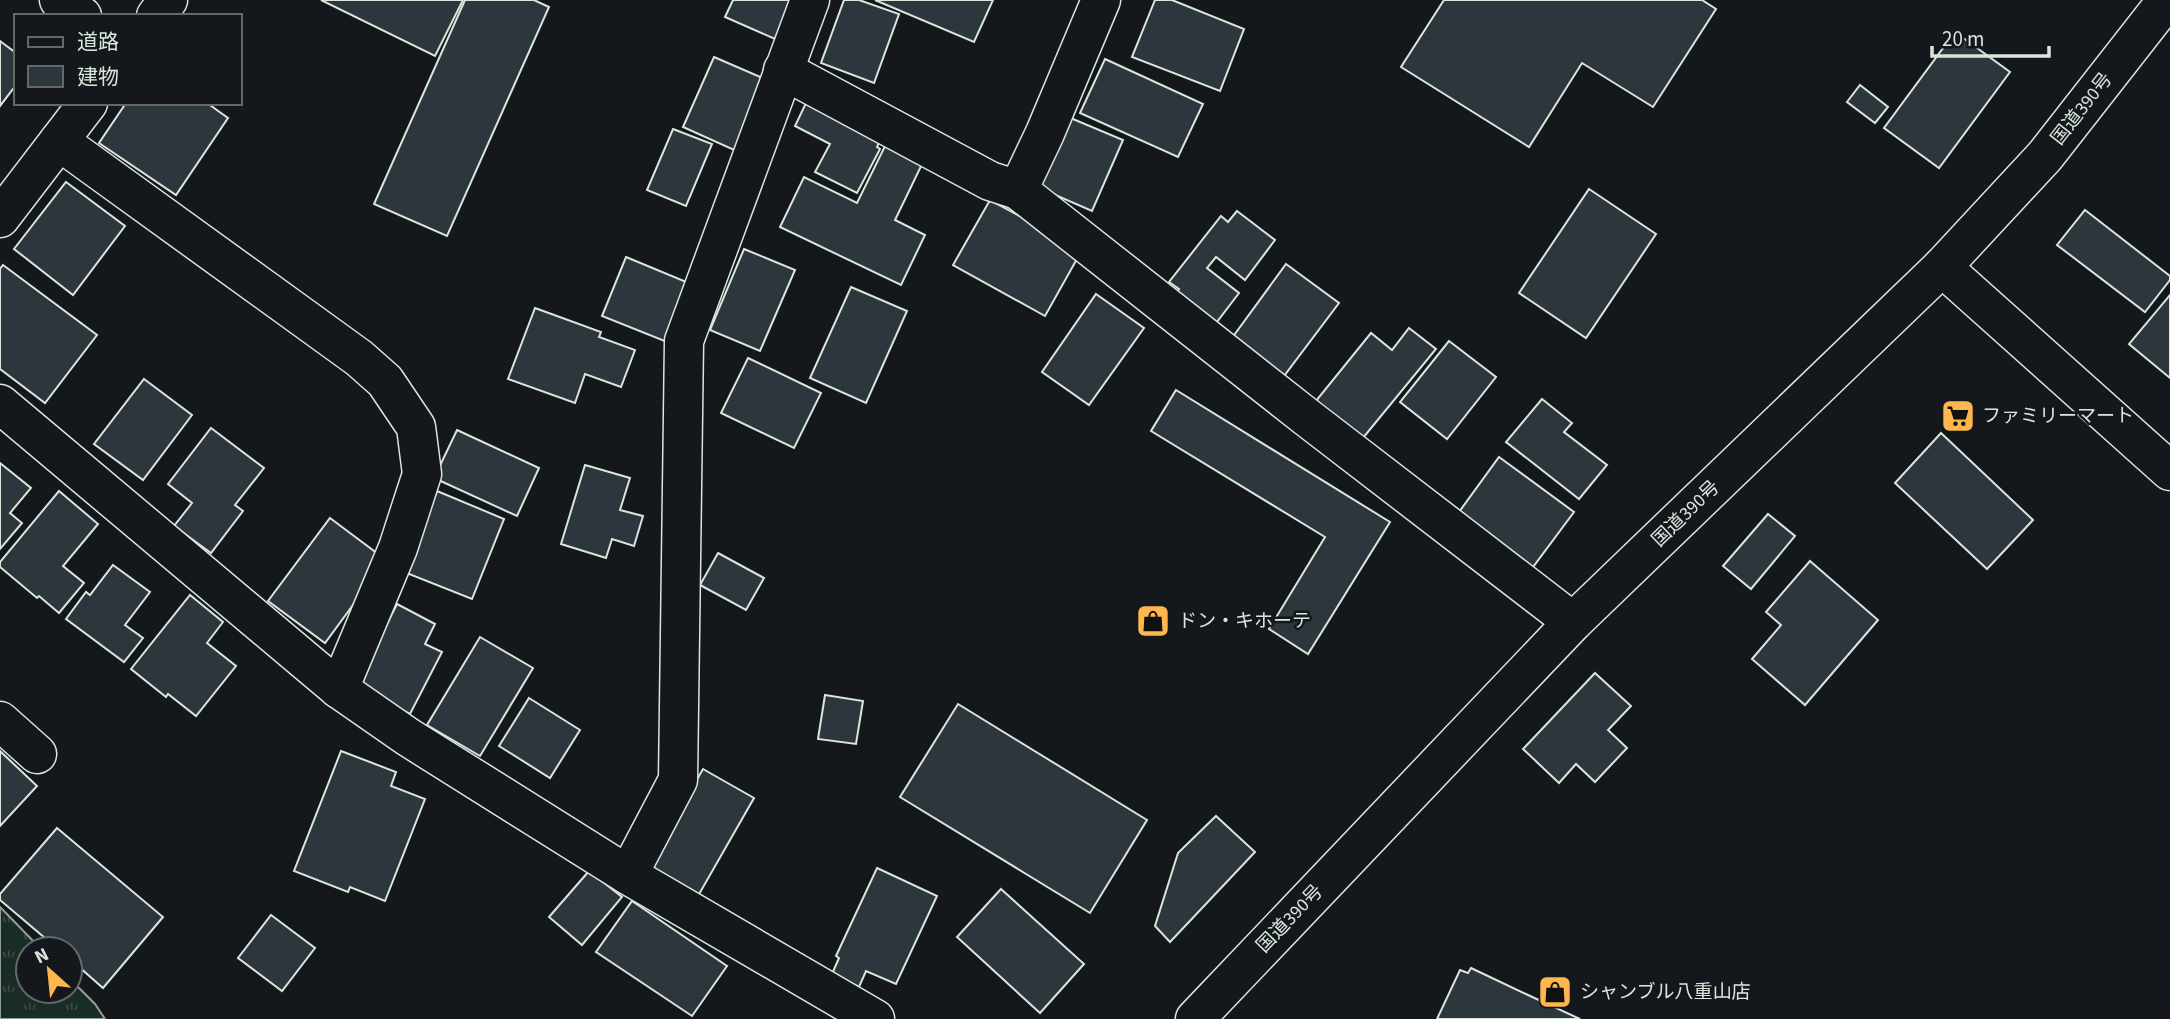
<svg xmlns="http://www.w3.org/2000/svg" width="2170" height="1019" viewBox="0 0 2170 1019" font-family="'Source Sans 3','Noto Sans JP',sans-serif">
	<defs>
		<pattern id="park-tufts" width="24" height="20" patternUnits="userSpaceOnUse" patternTransform="scale(1.75)"><rect width="24" height="20" fill="#1a2d24"/><path d="M3 7l-1-3M5 7V3M7 7l1-3M15 17l-1-3M17 17v-4M19 17l1-3" fill="none" stroke="#3b4b43"/></pattern>
	</defs>
	<rect width="100%" height="100%" fill="#14181c"/>
	<!-- park -->
	<path fill="url(#park-tufts)" stroke="#939e99" stroke-width="2" d="M 0,907 L 41,949 L 28,949 L 28,991 L 70,991 L 70,979 L 95,1004 L 105,1019 L 0,1019 Z"/>
	<!-- building -->
	<g fill="#2c363c" stroke="#d8e6dc" stroke-width="2">
		<path d="M 321,0 L 463,0 L 435,56 Z"/>
		<path d="M 465,0 L 534,0 L 549,7 L 447,236 L 374,204 Z"/>
		<path d="M 733,0 L 792,0 L 775,39 L 725,17 Z"/>
		<path d="M 844,0 L 859,0 L 899,14 L 874,83 L 821,63 Z"/>
		<path d="M 875,0 L 993,0 L 974,42 Z"/>
		<path d="M 1155,0 L 1172,0 L 1244,29 L 1220,91 L 1132,57 Z"/>
		<path d="M 1444,0 L 1702,0 L 1716,9 L 1653,107 L 1582,63 L 1529,147 L 1401,67 Z"/>
		<path d="M 1955,32 L 2010,72 L 1939,168 L 1884,128 Z"/>
		<path d="M 0,41 L 16,53 L 16,85 L 0,106 Z"/>
		<path d="M 714,57 L 774,83 L 743,154 L 683,127 Z"/>
		<path d="M 1105,59 L 1203,104 L 1178,157 L 1080,113 Z"/>
		<path d="M 1860,85 L 1888,107 L 1875,123 L 1847,102 Z"/>
		<path d="M 126,103 L 207,103 L 228,118 L 176,195 L 99,143 Z"/>
		<path d="M 806,103 L 880,141 L 877,147 L 880,149 L 857,193 L 815,172 L 830,144 L 795,126 Z"/>
		<path d="M 1061,114 L 1123,140 L 1092,211 L 1030,184 Z"/>
		<path d="M 673,129 L 712,144 L 686,206 L 647,190 Z"/>
		<path d="M 888,140 L 925,158 L 895,220 L 925,235 L 901,285 L 780,227 L 804,177 L 857,203 Z"/>
		<path d="M 66,182 L 125,226 L 73,295 L 14,249 Z"/>
		<path d="M 1589,189 L 1656,234 L 1586,338 L 1519,293 Z"/>
		<path d="M 990,200 L 1082,250 L 1045,316 L 953,265 Z"/>
		<path d="M 2085,210 L 2170,276 L 2170,280 L 2145,312 L 2057,245 Z"/>
		<path d="M 1237,211 L 1275,240 L 1245,280 L 1216,257 L 1207,268 L 1239,293 L 1210,331 L 1171,301 L 1179,289 L 1169,282 L 1221,216 L 1228,222 Z"/>
		<path d="M 744,249 L 795,270 L 760,351 L 710,330 Z"/>
		<path d="M 626,257 L 696,286 L 672,344 L 602,316 Z"/>
		<path d="M 1286,264 L 1339,303 L 1284,376 L 1232,338 Z"/>
		<path d="M 3,265 L 97,335 L 45,403 L 0,369 L 0,269 Z"/>
		<path d="M 851,287 L 907,311 L 866,403 L 810,378 Z"/>
		<path d="M 1096,294 L 1144,328 L 1089,405 L 1042,372 Z"/>
		<path d="M 2170,295 L 2170,378 L 2129,344 Z"/>
		<path d="M 535,308 L 601,332 L 599,337 L 635,350 L 621,387 L 585,374 L 575,403 L 508,379 Z"/>
		<path d="M 1409,328 L 1436,349 L 1358,444 L 1311,407 L 1371,333 L 1392,350 Z"/>
		<path d="M 1449,341 L 1496,377 L 1447,439 L 1400,402 Z"/>
		<path d="M 748,358 L 821,393 L 794,448 L 721,413 Z"/>
		<path d="M 144,379 L 192,415 L 143,480 L 94,444 Z"/>
		<path d="M 1176,390 L 1390,522 L 1308,654 L 1269,629 L 1325,537 L 1151,431 Z"/>
		<path d="M 1542,399 L 1572,423 L 1564,432 L 1607,465 L 1579,499 L 1506,442 Z"/>
		<path d="M 211,428 L 264,468 L 235,505 L 243,511 L 211,553 L 174,526 L 192,503 L 168,484 Z"/>
		<path d="M 457,430 L 539,468 L 517,516 L 434,478 Z"/>
		<path d="M 1941,433 L 2033,520 L 1987,569 L 1895,483 Z"/>
		<path d="M 1499,457 L 1574,512 L 1533,567 L 1459,512 Z"/>
		<path d="M 0,463 L 31,488 L 10,513 L 22,523 L 0,549 Z"/>
		<path d="M 585,465 L 630,478 L 620,510 L 643,516 L 634,546 L 612,539 L 606,558 L 561,544 Z"/>
		<path d="M 59,491 L 98,524 L 63,566 L 84,583 L 59,613 L 39,596 L 37,598 L 0,567 L 0,562 Z"/>
		<path d="M 437,491 L 504,519 L 472,599 L 404,572 Z"/>
		<path d="M 1768,514 L 1795,536 L 1751,589 L 1723,566 Z"/>
		<path d="M 330,518 L 386,560 L 325,643 L 268,601 Z"/>
		<path d="M 718,553 L 764,578 L 746,610 L 700,585 Z"/>
		<path d="M 1810,561 L 1878,620 L 1805,705 L 1752,659 L 1781,625 L 1766,612 Z"/>
		<path d="M 113,565 L 150,592 L 125,625 L 143,638 L 124,662 L 66,619 L 86,592 L 90,595 Z"/>
		<path d="M 190,595 L 223,622 L 207,643 L 236,666 L 196,716 L 168,694 L 166,697 L 131,669 Z"/>
		<path d="M 397,604 L 435,624 L 425,644 L 442,652 L 410,714 L 355,687 Z"/>
		<path d="M 480,637 L 533,668 L 480,756 L 427,725 Z"/>
		<path d="M 1595,673 L 1631,706 L 1608,730 L 1627,748 L 1595,782 L 1576,764 L 1559,783 L 1523,749 Z"/>
		<path d="M 825,695 L 863,701 L 856,744 L 818,739 Z"/>
		<path d="M 529,698 L 580,730 L 550,778 L 499,746 Z"/>
		<path d="M 958,704 L 1147,820 L 1090,913 L 900,797 Z"/>
		<path d="M 0,751 L 37,786 L 0,826 Z"/>
		<path d="M 341,751 L 396,772 L 391,786 L 425,799 L 385,901 L 350,887 L 348,892 L 294,871 Z"/>
		<path d="M 703,769 L 754,798 L 698,896 L 646,867 Z"/>
		<path d="M 1216,816 L 1255,852 L 1170,942 L 1155,926 L 1178,853 Z"/>
		<path d="M 57,828 L 163,917 L 103,988 L 70,959 L 70,949 L 58,949 L 0,900 L 0,894 Z"/>
		<path d="M 877,868 L 937,896 L 896,984 L 866,971 L 859,987 L 832,974 L 839,958 L 836,956 Z"/>
		<path d="M 589,871 L 622,897 L 582,945 L 549,917 Z"/>
		<path d="M 1001,889 L 1084,964 L 1040,1013 L 957,937 Z"/>
		<path d="M 632,901 L 727,966 L 692,1016 L 596,952 Z"/>
		<path d="M 271,915 L 315,948 L 282,991 L 238,958 Z"/>
		<path d="M 1471,968 L 1528,995 L 1580,1019 L 1437,1019 L 1460,970 L 1468,973 Z"/>
	</g>
	<g fill="none" stroke-linecap="round" stroke-linejoin="round">
		<defs>
			<g id="minor">
				<path d="M 59,0 L 82,16"/>
				<path d="M 1101,0 L 1045,133 L 1018,190 L 1309,419 L 1573,622"/>
				<path d="M 156,16 L 168,0"/>
				<path d="M 783,70 L 990,181 L 1018,190"/>
				<path d="M 59,141 L 359,358 L 385,381 L 416,427 L 422,474 L 398,548 L 339,689"/>
				<path d="M 0,218 L 88,103"/>
				<path d="M 1942,267 L 2170,471"/>
				<path d="M 0,404 L 339,689 L 408,737 L 628,875 L 875,1019"/>
				<path d="M 0,721 L 37,754"/>
				<path d="M 628,875 L 678,780 L 684,341 L 810,0"/>
			</g>
			<path id="highway" d="M 1195,1019 L 1573,622 L 1942,267 L 2045,156 L 2167,0"/>
		</defs>
		<!-- minor casing -->
		<use href="#minor" stroke="#d8e6dc" stroke-width="41"/>
		<!-- highway casing -->
		<use href="#highway" stroke="#d8e6dc" stroke-width="41"/>
		<!-- minor -->
		<use href="#minor" stroke="#14181c" stroke-width="38"/>
		<!-- highway -->
		<use href="#highway" stroke="#14181c" stroke-width="38"/>
	</g>
	<!-- icons -->
	<defs>
		<symbol id="supermarket-square" viewBox="-11 -11 22 22"><rect x="-9" y="-9" width="18" height="18" rx="4" fill="#ffb74d" stroke="#14181c"/><path d="M-6-5.5h2.5l.6 2H6L4.5 2H-2.5L-4.4-4H-6ZM-1.5 3.2a1.3 1.3 0 1 0 .1 0ZM3 3.2a1.3 1.3 0 1 0 .1 0Z" fill="#111"/></symbol>
		<symbol id="shop-square" viewBox="-11 -11 22 22"><rect x="-9" y="-9" width="18" height="18" rx="4" fill="#ffb74d" stroke="#14181c"/><path d="M-5-2.5h2.3a2.7 3.5 0 0 1 5.4 0H5L5.5 6h-11ZM-1.5-2.5h3a1.5 2.3 0 0 0-3 0Z" fill="#111"/></symbol>
	</defs>
	<g fill-rule="evenodd">
		<use href="#supermarket-square" x="1939" y="397" width="38" height="38"/>
		<use href="#shop-square" x="1134" y="602" width="38" height="38"/>
		<use href="#shop-square" x="1536" y="973" width="38" height="38"/>
	</g>
	<g text-anchor="middle" dominant-baseline="central" stroke-width="5" stroke-linejoin="round" paint-order="stroke">
		<!-- street labels -->
		<g font-size="19" fill="#d8e6dc" stroke="#14181c">
			<text transform="translate(2082 109) rotate(-52)">国道390号</text>
			<text transform="translate(1686 514) rotate(-44)">国道390号</text>
			<text transform="translate(1290 919) rotate(-46)">国道390号</text>
		</g>
		<!-- poi labels -->
		<g font-size="19" fill="#d8e6dc" stroke="#14181c" text-anchor="start">
			<text x="1982" y="416">ファミリーマート</text>
			<text x="1178" y="621">ドン・キホーテ</text>
			<text x="1580" y="992">シャンブル八重山店</text>
		</g>
	</g>
	<!-- legend -->
	<rect x="14" y="14" width="228" height="91" fill="#14181c" stroke="#626a69" stroke-width="2"/>
	<rect x="28" y="37" width="35" height="10" fill="#14181c" stroke="#626a69" stroke-width="2"/>
	<text x="77" y="49" font-size="21" fill="#d8e6dc">道路</text>
	<rect x="28" y="66" width="35" height="21" fill="#2c363c" stroke="#626a69" stroke-width="2"/>
	<text x="77" y="84" font-size="21" fill="#d8e6dc">建物</text>
	<!-- north arrow -->
	<g transform="translate(49 970) rotate(333)"><circle r="33" fill="#14181c" stroke="#626a69" stroke-width="2"/>
	<path d="M0-5L12 26L0 18L-12 26Z" fill="#ffb74d"/>
	<text y="-10" font-size="19" font-weight="bold" text-anchor="middle" fill="#d8e6dc">N</text>
	</g>
	<!-- scale -->
	<path d="M1932 46v10h117v-10" fill="none" stroke="#d8e6dc" stroke-width="3.5"/>
	<text x="1942" y="46" font-size="21" fill="#d8e6dc" stroke="#14181c" stroke-width="5" paint-order="stroke">20 m</text>
</svg>
